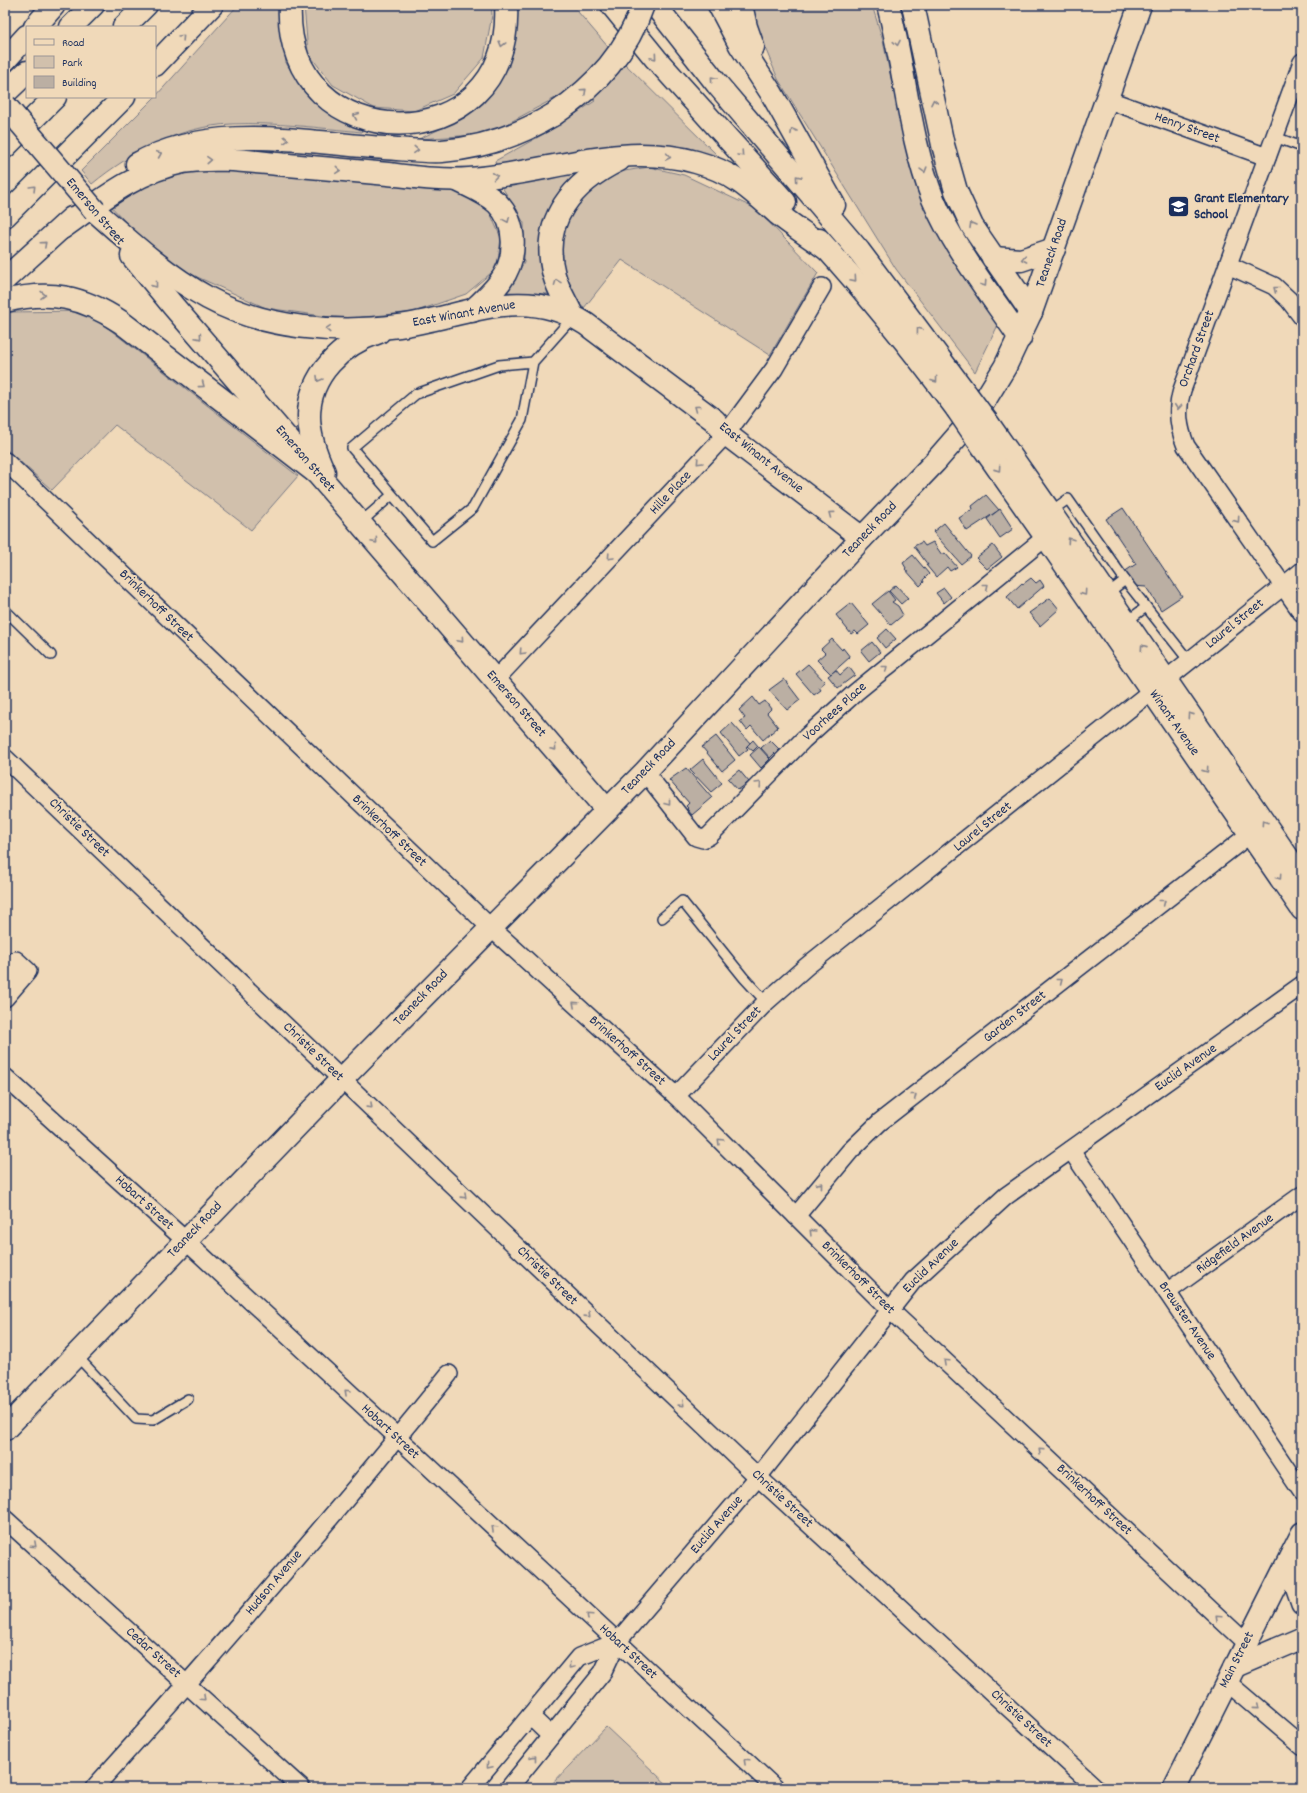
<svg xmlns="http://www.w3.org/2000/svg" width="1307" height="1793" viewBox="0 0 1307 1793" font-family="Dekko,sans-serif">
	<rect width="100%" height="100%" fill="#f0d9b9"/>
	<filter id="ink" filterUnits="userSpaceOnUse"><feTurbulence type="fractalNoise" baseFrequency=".025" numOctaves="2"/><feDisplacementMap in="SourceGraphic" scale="8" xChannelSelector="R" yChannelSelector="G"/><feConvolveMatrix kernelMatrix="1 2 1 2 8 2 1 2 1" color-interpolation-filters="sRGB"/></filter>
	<g filter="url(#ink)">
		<!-- green -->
		<g fill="#d1c0ac" stroke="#767885">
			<path d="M 238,5 L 278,5 L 286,63 L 309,98 L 361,129 L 362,132 C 319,128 275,122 232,124 C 180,126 131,152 92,184 L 81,171 L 155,97 Z"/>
			<path d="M 304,5 L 491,5 L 492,15 L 484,58 L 453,94 L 414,111 L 374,108 L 333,85 L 308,53 Z"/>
			<path d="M 514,5 L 572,5 L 609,48 L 724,162 L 658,146 L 567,152 L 496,165 L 495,161 L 549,131 L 595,101 L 572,89 L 488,134 L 419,139 L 467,116 L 509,67 Z"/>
			<path d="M 751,5 L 872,5 L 883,41 L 910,167 L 939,235 L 998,325 L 975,372 L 896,269 L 778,79 L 751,14 Z"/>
			<path d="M 586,165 L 556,202 L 550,294 L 505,292 L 524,263 L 524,223 L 502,187 Z"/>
			<path d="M 649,167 L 684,175 L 756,209 L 818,273 L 770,355 L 622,260 L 584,308 L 564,283 L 562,237 L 576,203 L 606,174 Z"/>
			<path d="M 201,168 L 455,190 L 488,208 L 501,238 L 497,268 L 466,294 L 414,312 L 344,319 L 266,308 L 184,271 L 135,232 L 108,203 L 139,185 Z"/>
			<path d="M 86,311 L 298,476 L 251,530 L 115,425 L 52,490 L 5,448 L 5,312 Z"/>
			<path d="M 606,1727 L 671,1788 L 554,1788 L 551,1785 Z"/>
		</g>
		<!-- building -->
		<g fill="#bbafa3" stroke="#1b2f5e">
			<path d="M 986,495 L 999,510 L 967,531 L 959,518 L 973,509 L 972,506 Z"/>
			<path d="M 1123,508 L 1182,596 L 1161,610 L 1146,587 L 1133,586 L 1124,572 L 1136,564 L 1106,519 Z"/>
			<path d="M 1000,509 L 1013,529 L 1000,538 L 987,519 Z"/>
			<path d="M 944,523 L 971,556 L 961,564 L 933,532 Z"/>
			<path d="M 922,542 L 925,546 L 933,542 L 942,555 L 945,553 L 957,567 L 950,571 L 947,567 L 936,577 L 926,565 L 928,565 L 914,546 Z"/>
			<path d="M 993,545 L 1002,557 L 987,569 L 976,558 Z"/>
			<path d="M 913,555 L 929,574 L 923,580 L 924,582 L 920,586 L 905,569 L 906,568 L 903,563 Z"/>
			<path d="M 1031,578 L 1036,583 L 1040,580 L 1044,586 L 1017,609 L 1007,597 L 1022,583 L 1023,584 Z"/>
			<path d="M 896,585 L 908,598 L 901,604 L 889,591 Z"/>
			<path d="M 944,588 L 951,597 L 944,603 L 936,593 Z"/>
			<path d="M 888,591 L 895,600 L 892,602 L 898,606 L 903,615 L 891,625 L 872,604 Z"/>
			<path d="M 1050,598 L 1059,609 L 1040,626 L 1029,613 Z"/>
			<path d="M 851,603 L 869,625 L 858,634 L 855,631 L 851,634 L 836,615 Z"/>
			<path d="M 887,629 L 896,639 L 885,648 L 877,638 Z"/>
			<path d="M 832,639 L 842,650 L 843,648 L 850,657 L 831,674 L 817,660 L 825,653 L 821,649 Z"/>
			<path d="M 872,642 L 880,652 L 869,661 L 861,651 Z"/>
			<path d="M 808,664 L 825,682 L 819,687 L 821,690 L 814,695 L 796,674 Z"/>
			<path d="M 849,667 L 855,675 L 838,688 L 828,676 L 836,670 L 840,675 Z"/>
			<path d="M 784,679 L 800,700 L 787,710 L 769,690 Z"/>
			<path d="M 753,697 L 759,705 L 765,701 L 771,709 L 767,713 L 778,727 L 763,740 L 751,726 L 747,730 L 740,721 L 745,718 L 739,710 Z"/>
			<path d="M 732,723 L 751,744 L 746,747 L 748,749 L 739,756 L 721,733 Z"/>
			<path d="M 716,736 L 735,760 L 722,771 L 702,747 Z"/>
			<path d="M 753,740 L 758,746 L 753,751 L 747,746 Z"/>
			<path d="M 770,740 L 779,749 L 770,758 L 761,748 Z"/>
			<path d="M 759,747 L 770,759 L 761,768 L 750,755 Z"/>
			<path d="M 703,759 L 722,783 L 711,792 L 690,770 Z"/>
			<path d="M 686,768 L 712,798 L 692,815 L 687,809 L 688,808 L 686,806 L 689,803 L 669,780 Z"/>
			<path d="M 739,770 L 749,782 L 738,790 L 728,779 Z"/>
		</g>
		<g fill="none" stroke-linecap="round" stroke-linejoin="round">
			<defs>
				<g id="service">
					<path d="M 1275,137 L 1302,147"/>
					<path d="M 533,362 L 499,365 L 416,394 L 352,448 L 432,541 L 473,508 L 522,420 L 533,362 L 573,317"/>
					<path d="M 1050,512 L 1068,499 L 1125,580 L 1189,661"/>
					<path d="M 360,523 L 392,495"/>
					<path d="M 1107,594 L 1125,580"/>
					<path d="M 5,610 L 51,655"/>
					<path d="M 1126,622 L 1146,607"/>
					<path d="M 662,918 L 682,901 L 744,978 L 766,1002"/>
					<path d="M 76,1355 L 136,1419 L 153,1420 L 188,1399"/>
				</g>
				<g id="minor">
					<path d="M 1302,62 L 1182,390 C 1176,410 1178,427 1186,446 L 1302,613"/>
					<path d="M 1106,99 L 1267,157"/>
					<path d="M 1228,265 L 1274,286 L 1289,300 L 1302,317"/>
					<path d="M 5,461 L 490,927 L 676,1096 L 889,1309 L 1246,1643"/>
					<path d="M 495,680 L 726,434 L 774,369 L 822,287"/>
					<path d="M 5,758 L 758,1477 L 1096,1788"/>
					<path d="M 645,772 L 696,837 L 703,839 L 709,836 L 803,740 L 856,692 L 1046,537"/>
					<path d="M 5,972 L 16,960 L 28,971 L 5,998"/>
					<path d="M 5,1077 L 185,1240 L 775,1788"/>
					<path d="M 676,1096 L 766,1002 L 807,966 L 1302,571"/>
					<path d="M 1071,1150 L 1302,1492"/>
					<path d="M 796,1216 L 850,1151 L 880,1122 L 1250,834"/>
					<path d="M 1167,1292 L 1302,1195"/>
					<path d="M 5,1519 L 301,1788"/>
					<path d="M 1227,1682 L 1302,1746"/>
					<path d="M 530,1716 L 551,1736"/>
					<path d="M 94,1788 C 216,1653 335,1515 449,1374"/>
					<path d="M 470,1788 L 579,1657 L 617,1642"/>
					<path d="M 509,1788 L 603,1672 L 617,1642 L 758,1477 L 913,1281 L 1006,1196 L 1302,985"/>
				</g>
				<g id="tertiary">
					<path d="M 1292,1553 L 1294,1580 L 1302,1603"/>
					<path d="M 1234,1667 L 1302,1638"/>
					<path d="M 1174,1788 L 1302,1533"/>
				</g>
				<g id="secondary">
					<path d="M 95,211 C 131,243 166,275 208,298 C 265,329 336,334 399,326 C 465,317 523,283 586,324 L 714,420 L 726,434 L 862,538"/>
					<path d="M 132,256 L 174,307 L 607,810"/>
					<path d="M 1031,312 L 1140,5"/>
					<path d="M 324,472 C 316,455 309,436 309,416 C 309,375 342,344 379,332"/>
				</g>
				<path id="primary" d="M 5,1429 L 341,1080 L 645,772 L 862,538 L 935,462 L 975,416 L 1005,367 L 1031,312"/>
				<g id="trunk">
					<path d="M 1050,512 L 1302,878"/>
					<path d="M 1046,537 L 1302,909"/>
				</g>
				<g id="motorway">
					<path d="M 290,5 C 282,161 515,165 506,5"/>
					<path d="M 612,5 L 656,59 L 785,202"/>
					<path d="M 655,5 L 717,84 L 859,251 L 967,395"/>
					<path d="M 719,5 L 740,45 L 772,94 L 834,205"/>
					<path d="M 741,5 L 746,27 L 753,47"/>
					<path d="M 888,5 C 905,69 909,138 933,199 C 953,247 991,295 1020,338"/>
					<path d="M 913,5 L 943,145 L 956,191 L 972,226 L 1031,312"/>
					<path d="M 35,27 L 54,5"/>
					<path d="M 71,27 L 93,5"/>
					<path d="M 124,27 L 146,5"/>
					<path d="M 5,60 L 27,36"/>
					<path d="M 155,65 L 212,5"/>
					<path d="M 5,93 L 27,72"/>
					<path d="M 5,147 L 55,97"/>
					<path d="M 137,164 C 212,122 302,142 384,148 C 403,149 422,152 442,151 C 482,148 519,135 553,115"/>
					<path d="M 457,180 C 471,187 486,193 497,203 C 518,224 517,259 500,282 C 492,293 482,302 472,311"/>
					<path d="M 5,216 L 124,97"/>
					<path d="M 62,228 C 100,201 137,171 183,162 C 214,157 246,161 277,164 C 314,167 351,171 388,174 C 415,177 442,181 469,179 C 547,174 617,141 696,162 C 733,172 751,190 778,214 C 794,227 812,238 828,250"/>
					<path d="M 819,240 C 868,294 914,351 957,409"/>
					<path d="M 993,258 L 1021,260 L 1054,249"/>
					<path d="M 5,279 L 72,218"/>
					<path d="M 5,301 C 50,290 82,296 121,322 L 317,473"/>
					<path d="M 573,317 C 567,303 558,290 554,275 C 539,220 574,182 619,160"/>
					<path d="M 987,422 L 1050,512"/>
					<path d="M 976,437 L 1046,537"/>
				</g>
			</defs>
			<!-- service casing -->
			<use href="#service" stroke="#1b2f5e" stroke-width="12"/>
			<!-- minor casing -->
			<use href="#minor" stroke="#1b2f5e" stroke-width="20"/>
			<!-- tertiary casing -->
			<use href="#tertiary" stroke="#1b2f5e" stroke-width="24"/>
			<!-- secondary casing -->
			<use href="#secondary" stroke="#1b2f5e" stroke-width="25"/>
			<!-- primary casing -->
			<use href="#primary" stroke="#1b2f5e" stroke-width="25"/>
			<!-- trunk casing -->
			<use href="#trunk" stroke="#1b2f5e" stroke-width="25"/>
			<!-- motorway casing -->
			<use href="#motorway" stroke="#1b2f5e" stroke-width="25"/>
			<!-- service -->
			<use href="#service" stroke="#f0d9b9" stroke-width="9"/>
			<!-- minor -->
			<use href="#minor" stroke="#f0d9b9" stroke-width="17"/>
			<!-- tertiary -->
			<use href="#tertiary" stroke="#f0d9b9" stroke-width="21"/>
			<!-- secondary -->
			<use href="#secondary" stroke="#f0d9b9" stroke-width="22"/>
			<!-- primary -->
			<use href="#primary" stroke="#f0d9b9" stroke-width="22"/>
			<!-- trunk -->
			<use href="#trunk" stroke="#f0d9b9" stroke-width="22"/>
			<!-- motorway -->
			<use href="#motorway" stroke="#f0d9b9" stroke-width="22"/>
			<defs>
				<path id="secondary-bridge" d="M 5,105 L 95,211"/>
				<g id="motorway-bridge">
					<path d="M 553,115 C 594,88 627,52 643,5"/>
					<path d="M 967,395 L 987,422"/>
					<path d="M 957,409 L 976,437"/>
				</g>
			</defs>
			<!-- secondary-bridge casing -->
			<use href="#secondary-bridge" stroke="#1b2f5e" stroke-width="25" stroke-linecap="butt"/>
			<!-- motorway-bridge casing -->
			<use href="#motorway-bridge" stroke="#1b2f5e" stroke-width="25" stroke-linecap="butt"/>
			<!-- secondary-bridge -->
			<use href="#secondary-bridge" stroke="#f0d9b9" stroke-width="22"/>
			<!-- motorway-bridge -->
			<use href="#motorway-bridge" stroke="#f0d9b9" stroke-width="22"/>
		</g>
		<!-- one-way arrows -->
		<defs><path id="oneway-chevron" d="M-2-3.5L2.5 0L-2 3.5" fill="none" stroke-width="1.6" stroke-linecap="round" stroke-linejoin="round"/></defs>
		<g stroke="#86848c">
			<use href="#oneway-chevron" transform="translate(182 37) rotate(-46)"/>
			<use href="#oneway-chevron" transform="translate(897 43) rotate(79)"/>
			<use href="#oneway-chevron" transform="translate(502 44) rotate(105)"/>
			<use href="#oneway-chevron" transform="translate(654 57) rotate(49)"/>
			<use href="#oneway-chevron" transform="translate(713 79) rotate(-130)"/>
			<use href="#oneway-chevron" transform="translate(584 91) rotate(-42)"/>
			<use href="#oneway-chevron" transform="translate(934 102) rotate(-102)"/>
			<use href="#oneway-chevron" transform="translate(356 116) rotate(-157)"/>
			<use href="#oneway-chevron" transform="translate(793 131) rotate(-119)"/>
			<use href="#oneway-chevron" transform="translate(286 140) rotate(4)"/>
			<use href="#oneway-chevron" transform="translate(416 150) rotate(3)"/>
			<use href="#oneway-chevron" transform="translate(159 154) rotate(-23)"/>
			<use href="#oneway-chevron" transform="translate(741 154) rotate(47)"/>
			<use href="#oneway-chevron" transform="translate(668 157) rotate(10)"/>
			<use href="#oneway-chevron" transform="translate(209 160) rotate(-3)"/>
			<use href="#oneway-chevron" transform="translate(338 170) rotate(5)"/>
			<use href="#oneway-chevron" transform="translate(924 170) rotate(74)"/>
			<use href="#oneway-chevron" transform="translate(495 176) rotate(-8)"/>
			<use href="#oneway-chevron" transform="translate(798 178) rotate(-131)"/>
			<use href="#oneway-chevron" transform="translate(33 188) rotate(-45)"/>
			<use href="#oneway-chevron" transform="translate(507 220) rotate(66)"/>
			<use href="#oneway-chevron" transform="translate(972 225) rotate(-120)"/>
			<use href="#oneway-chevron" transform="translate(44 244) rotate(-42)"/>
			<use href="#oneway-chevron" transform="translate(1024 259) rotate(169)"/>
			<use href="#oneway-chevron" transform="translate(854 279) rotate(49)"/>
			<use href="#oneway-chevron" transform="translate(557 282) rotate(-111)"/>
			<use href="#oneway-chevron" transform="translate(984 284) rotate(56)"/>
			<use href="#oneway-chevron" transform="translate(155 285) rotate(51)"/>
			<use href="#oneway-chevron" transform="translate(1276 289) rotate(-142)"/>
			<use href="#oneway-chevron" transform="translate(43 295) rotate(1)"/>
			<use href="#oneway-chevron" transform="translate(328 329) rotate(-177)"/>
			<use href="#oneway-chevron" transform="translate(919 330) rotate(-127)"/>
			<use href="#oneway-chevron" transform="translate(199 337) rotate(49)"/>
			<use href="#oneway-chevron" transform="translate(319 379) rotate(120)"/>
			<use href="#oneway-chevron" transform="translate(935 380) rotate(53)"/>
			<use href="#oneway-chevron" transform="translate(202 385) rotate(37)"/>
			<use href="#oneway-chevron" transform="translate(1178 407) rotate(95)"/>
			<use href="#oneway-chevron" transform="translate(697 408) rotate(-143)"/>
			<use href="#oneway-chevron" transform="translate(699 462) rotate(133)"/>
			<use href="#oneway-chevron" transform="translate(998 469) rotate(55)"/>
			<use href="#oneway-chevron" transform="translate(831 514) rotate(-143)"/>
			<use href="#oneway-chevron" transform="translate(1237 520) rotate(55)"/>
			<use href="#oneway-chevron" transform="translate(1070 540) rotate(-124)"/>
			<use href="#oneway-chevron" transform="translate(375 541) rotate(49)"/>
			<use href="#oneway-chevron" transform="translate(610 557) rotate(133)"/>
			<use href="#oneway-chevron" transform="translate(986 586) rotate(-39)"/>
			<use href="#oneway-chevron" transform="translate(1084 593) rotate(55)"/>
			<use href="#oneway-chevron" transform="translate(461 640) rotate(49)"/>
			<use href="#oneway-chevron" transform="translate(1143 647) rotate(-125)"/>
			<use href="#oneway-chevron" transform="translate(522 652) rotate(133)"/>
			<use href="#oneway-chevron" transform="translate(885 668) rotate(-39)"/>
			<use href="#oneway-chevron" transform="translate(1190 715) rotate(-125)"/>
			<use href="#oneway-chevron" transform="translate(554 748) rotate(49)"/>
			<use href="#oneway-chevron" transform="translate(1206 770) rotate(55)"/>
			<use href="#oneway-chevron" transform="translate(759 784) rotate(-46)"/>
			<use href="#oneway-chevron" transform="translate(668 803) rotate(52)"/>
			<use href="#oneway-chevron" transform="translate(1264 823) rotate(-125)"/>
			<use href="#oneway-chevron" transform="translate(1279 877) rotate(55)"/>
			<use href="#oneway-chevron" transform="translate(1163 902) rotate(-38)"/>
			<use href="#oneway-chevron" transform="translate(1060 981) rotate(-38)"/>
			<use href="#oneway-chevron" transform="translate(575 1004) rotate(-138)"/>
			<use href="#oneway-chevron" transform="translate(914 1096) rotate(-38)"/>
			<use href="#oneway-chevron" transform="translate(370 1106) rotate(44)"/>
			<use href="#oneway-chevron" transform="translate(720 1141) rotate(-135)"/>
			<use href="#oneway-chevron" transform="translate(820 1185) rotate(-51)"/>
			<use href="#oneway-chevron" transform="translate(464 1196) rotate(44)"/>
			<use href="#oneway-chevron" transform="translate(812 1232) rotate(-135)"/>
			<use href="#oneway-chevron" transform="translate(588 1315) rotate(44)"/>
			<use href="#oneway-chevron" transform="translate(946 1362) rotate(-137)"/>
			<use href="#oneway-chevron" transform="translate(347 1392) rotate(-137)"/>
			<use href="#oneway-chevron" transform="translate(682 1404) rotate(44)"/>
			<use href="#oneway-chevron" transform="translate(1041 1451) rotate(-137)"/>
			<use href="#oneway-chevron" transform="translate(494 1528) rotate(-137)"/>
			<use href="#oneway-chevron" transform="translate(34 1545) rotate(42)"/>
			<use href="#oneway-chevron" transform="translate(589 1616) rotate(-137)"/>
			<use href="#oneway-chevron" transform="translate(1218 1617) rotate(-137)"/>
			<use href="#oneway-chevron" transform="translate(571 1666) rotate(130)"/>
			<use href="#oneway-chevron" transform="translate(203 1698) rotate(43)"/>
			<use href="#oneway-chevron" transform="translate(1256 1707) rotate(40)"/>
			<use href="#oneway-chevron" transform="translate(534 1758) rotate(-51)"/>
			<use href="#oneway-chevron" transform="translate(746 1761) rotate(-137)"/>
			<use href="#oneway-chevron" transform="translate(489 1766) rotate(130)"/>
		</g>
	</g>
	<!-- icons -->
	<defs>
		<symbol id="school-square" viewBox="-11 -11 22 22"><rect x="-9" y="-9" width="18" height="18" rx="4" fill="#1b2f5e" stroke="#f0d9b9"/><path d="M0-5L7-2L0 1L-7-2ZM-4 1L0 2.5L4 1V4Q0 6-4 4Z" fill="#fff"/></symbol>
	</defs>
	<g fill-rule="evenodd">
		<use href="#school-square" x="1166" y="194" width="25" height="25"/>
	</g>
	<g text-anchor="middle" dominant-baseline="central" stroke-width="4" stroke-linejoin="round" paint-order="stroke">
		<!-- street labels -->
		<g font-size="14" fill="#1b2f5e" stroke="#f0d9b9">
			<text transform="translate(1187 128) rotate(20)">Henry Street</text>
			<text transform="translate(95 212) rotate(50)">Emerson Street</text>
			<text transform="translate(1052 253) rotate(-71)">Teaneck Road</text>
			<text transform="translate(464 314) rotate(-10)">East Winant Avenue</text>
			<text transform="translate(1197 349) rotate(-70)">Orchard Street</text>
			<text transform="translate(761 458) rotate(39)">East Winant Avenue</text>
			<text transform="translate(305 459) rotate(49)">Emerson Street</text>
			<text transform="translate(671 493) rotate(-47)">Hille Place</text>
			<text transform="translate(870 530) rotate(-46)">Teaneck Road</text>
			<text transform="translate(156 606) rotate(44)">Brinkerhoff Street</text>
			<text transform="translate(1235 624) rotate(-39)">Laurel Street</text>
			<text transform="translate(516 704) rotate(49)">Emerson Street</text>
			<text transform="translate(835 712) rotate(-42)">Voorhees Place</text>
			<text transform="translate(1174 723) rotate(55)">Winant Avenue</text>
			<text transform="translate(649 767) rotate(-46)">Teaneck Road</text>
			<text transform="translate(983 827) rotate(-39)">Laurel Street</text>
			<text transform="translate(79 828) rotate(44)">Christie Street</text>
			<text transform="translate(389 831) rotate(44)">Brinkerhoff Street</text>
			<text transform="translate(421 998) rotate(-46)">Teaneck Road</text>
			<text transform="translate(1015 1017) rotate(-38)">Garden Street</text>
			<text transform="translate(735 1034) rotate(-46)">Laurel Street</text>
			<text transform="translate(627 1051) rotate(42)">Brinkerhoff Street</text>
			<text transform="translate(313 1052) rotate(44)">Christie Street</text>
			<text transform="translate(1186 1068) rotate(-35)">Euclid Avenue</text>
			<text transform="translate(144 1203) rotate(42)">Hobart Street</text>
			<text transform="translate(195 1230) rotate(-46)">Teaneck Road</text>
			<text transform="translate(1235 1244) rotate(-36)">Ridgefield Avenue</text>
			<text transform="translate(931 1266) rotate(-44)">Euclid Avenue</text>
			<text transform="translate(547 1276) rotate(44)">Christie Street</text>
			<text transform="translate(858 1278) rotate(45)">Brinkerhoff Street</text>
			<text transform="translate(1187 1321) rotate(56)">Brewster Avenue</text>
			<text transform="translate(390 1432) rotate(43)">Hobart Street</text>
			<text transform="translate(782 1499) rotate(43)">Christie Street</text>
			<text transform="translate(1094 1500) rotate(43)">Brinkerhoff Street</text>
			<text transform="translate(717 1525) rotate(-49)">Euclid Avenue</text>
			<text transform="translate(274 1583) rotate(-50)">Hudson Avenue</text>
			<text transform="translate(628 1652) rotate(43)">Hobart Street</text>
			<text transform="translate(153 1653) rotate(42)">Cedar Street</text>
			<text transform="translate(1237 1660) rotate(-63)">Main Street</text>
			<text transform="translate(1021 1719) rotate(43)">Christie Street</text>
		</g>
		<!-- poi labels -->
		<g font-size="14" font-weight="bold" fill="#1b2f5e" stroke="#f0d9b9" text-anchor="start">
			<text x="1194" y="199">Grant Elementary<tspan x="1194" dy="16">School</tspan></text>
		</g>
	</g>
	<!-- margin -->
	<rect width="1307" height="1793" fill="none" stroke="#f0d9b9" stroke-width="20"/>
	<rect x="10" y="10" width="1287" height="1773" fill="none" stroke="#1b2f5e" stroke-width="1.5" filter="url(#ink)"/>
	<!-- legend -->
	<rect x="26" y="26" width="130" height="72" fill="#f0d9b9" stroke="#9b9595"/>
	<rect x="34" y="39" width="20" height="6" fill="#f0d9b9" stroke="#9b9595"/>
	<text x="62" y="46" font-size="12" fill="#1b2f5e">Road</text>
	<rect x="34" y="56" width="20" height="12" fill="#d1c0ac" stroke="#9b9595"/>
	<text x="62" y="66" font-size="12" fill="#1b2f5e">Park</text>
	<rect x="34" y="76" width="20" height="12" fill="#bbafa3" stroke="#9b9595"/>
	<text x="62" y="86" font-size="12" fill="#1b2f5e">Building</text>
</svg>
